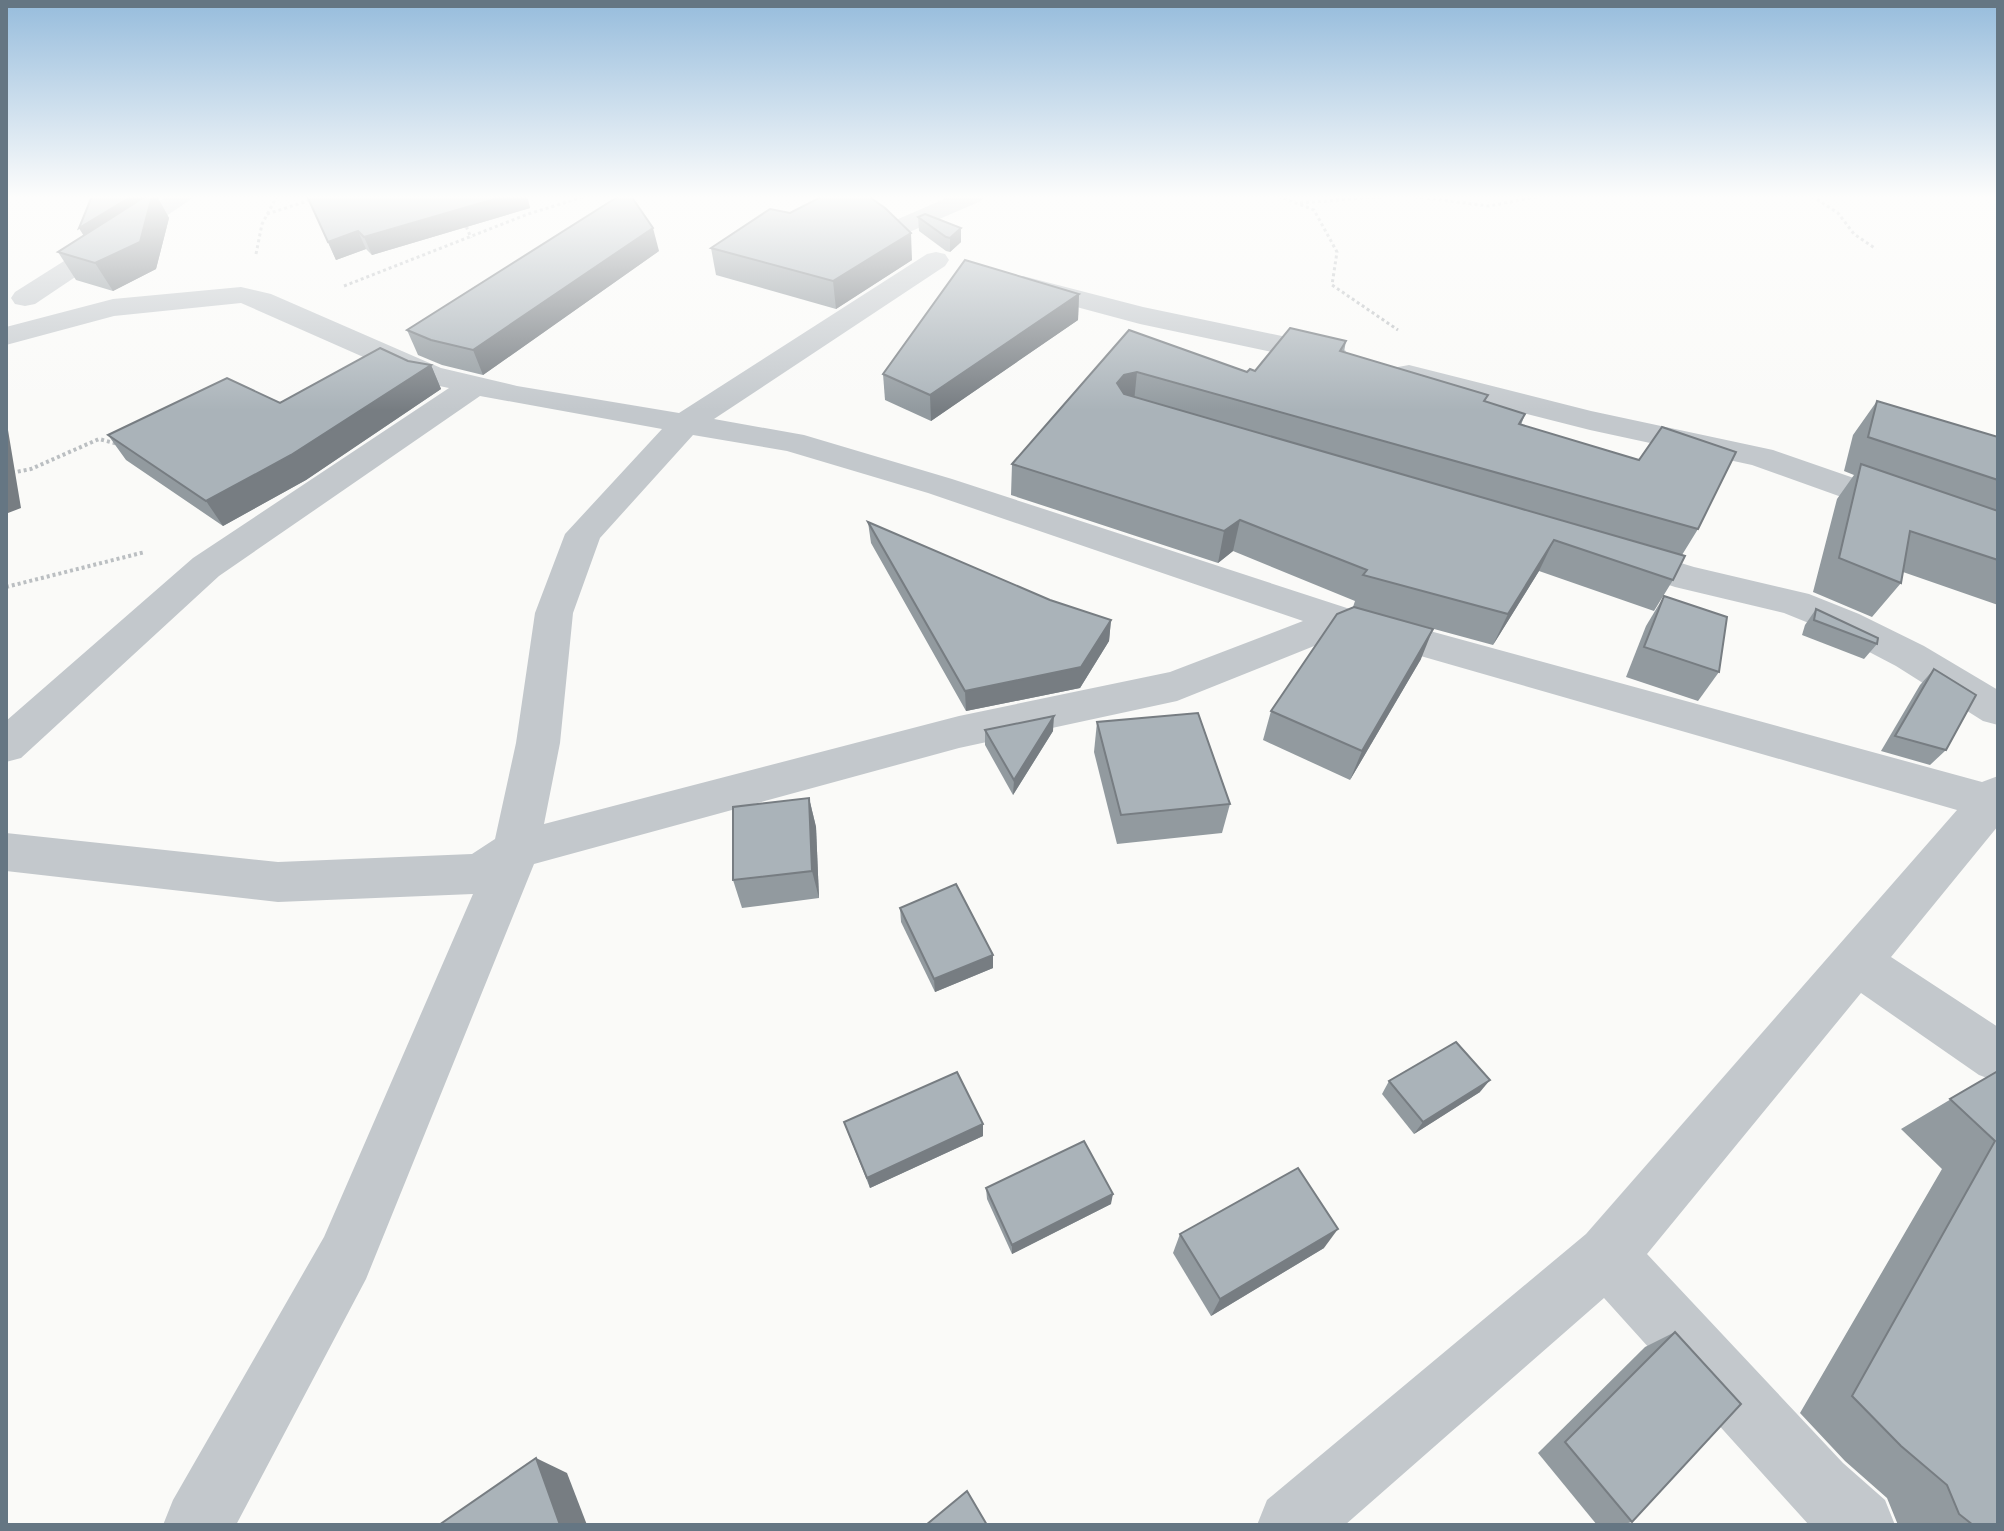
<svg xmlns="http://www.w3.org/2000/svg" width="2004" height="1531" viewBox="0 0 2004 1531" font-family="Montserrat,sans-serif">
	<rect width="100%" height="100%" fill="#fafaf8"/>
	<g fill="none" stroke-linecap="round" stroke-linejoin="round">
		<!-- path-far1 -->
		<g stroke="#bbbfc2" stroke-width="3" stroke-dasharray="3 3" stroke-linecap="butt">
			<path d="M 1278,196 L 1314,210 L 1337,252 L 1332,285 L 1398,330"/>
			<path d="M 1409,196 L 1489,206 L 1541,196"/>
			<path d="M 1812,196 L 1838,213 L 1854,234 L 1876,249"/>
			<path d="M 1300,203 L 1390,196"/>
			<path d="M 267,214 L 323,196"/>
			<path d="M 464,221 L 471,238"/>
			<path d="M 256,254 L 262,224 L 277,196"/>
			<path d="M 344,286 L 528,214 L 587,196"/>
		</g>
		<!-- path -->
		<g stroke="#bbbfc2" stroke-width="4" stroke-dasharray="3 3" stroke-linecap="butt">
			<path d="M 6,474 L 31,469 L 99,439 L 118,444"/>
			<path d="M 6,587 L 145,552"/>
		</g>
		<!-- minor -->
		<g fill="#c3c8cc" fill-rule="evenodd">
			<path d="M 167,196 L 196,196 L 35,304 L 25,306 L 15,304 L 11,298 L 15,292 Z"/>
			<path d="M 951,196 L 984,196 L 981,201 L 907,233 L 889,233 L 885,228 L 889,223 Z"/>
			<path d="M 936,252 L 945,254 L 949,260 L 945,266 L 714,419 L 804,435 L 952,479 L 1353,610 L 1982,782 L 1998,776 L 1998,826 L 1891,957 L 1998,1027 L 1998,1082 L 1979,1075 L 1861,993 L 1647,1254 L 1843,1463 L 1885,1500 L 1895,1525 L 1809,1525 L 1604,1298 L 1345,1525 L 1257,1525 L 1267,1500 L 1586,1234 L 1957,810 L 1344,634 L 1177,701 L 959,748 L 534,864 L 366,1279 L 236,1525 L 163,1525 L 173,1500 L 324,1237 L 473,894 L 278,902 L 6,871 L 6,833 L 278,862 L 472,854 L 495,839 L 516,743 L 535,613 L 565,534 L 662,429 L 480,396 L 219,576 L 21,758 L 6,762 L 6,721 L 193,558 L 449,388 L 420,382 L 241,303 L 114,316 L 6,345 L 6,327 L 113,299 L 241,287 L 271,294 L 441,368 L 517,386 L 679,413 L 927,254 ZM 693,435 L 787,451 L 928,493 L 1303,621 L 1170,672 L 959,716 L 544,824 L 560,743 L 573,613 L 600,538 Z"/>
			<path d="M 1023,276 L 1143,307 L 1334,347 L 1345,350 L 1349,356 L 1345,362 L 1334,365 L 1140,324 L 1013,290 L 1009,284 L 1013,278 Z"/>
			<path d="M 1409,365 L 1591,411 L 1773,450 L 1998,528 L 1998,553 L 1752,465 L 1590,430 L 1398,381 L 1394,374 L 1398,367 Z"/>
			<path d="M 1618,544 L 1694,567 L 1809,594 L 1859,614 L 1924,646 L 1998,690 L 1998,725 L 1983,721 L 1896,666 L 1831,632 L 1784,613 L 1675,587 L 1605,564 L 1600,556 L 1605,548 Z"/>
		</g>
	</g>
	<!-- wall -->
	<g fill="#929a9f">
		<path d="M 307,196 L 527,196 L 530,208 L 372,255 L 366,249 L 336,260 Z"/>
		<path d="M 158,198 L 169,218 L 156,269 L 113,291 L 76,280 L 58,252 L 84,236 L 79,228 Z"/>
		<path d="M 918,217 L 961,242 L 950,252 L 946,251 L 919,231 Z"/>
		<path d="M 711,248 L 912,260 L 836,309 L 716,275 Z"/>
		<path d="M 659,251 L 483,375 L 442,365 L 418,355 L 407,330 Z"/>
		<path d="M 1079,294 L 1078,320 L 931,421 L 885,400 L 883,374 Z"/>
		<path d="M 1129,330 L 1247,372 L 1255,371 L 1346,341 L 1344,352 L 1486,402 L 1525,414 L 1521,425 L 1698,529 L 1682,555 L 1673,580 L 1654,611 L 1539,571 L 1493,645 L 1353,607 L 1355,601 L 1233,551 L 1218,563 L 1011,495 L 1012,464 Z"/>
		<path d="M 408,361 L 431,365 L 441,389 L 306,480 L 223,526 L 126,460 L 108,435 L 280,403 Z"/>
		<path d="M 1877,401 L 1998,437 L 1998,605 L 1903,572 L 1901,583 L 1872,617 L 1813,592 L 1837,499 L 1854,475 L 1844,471 L 1853,435 Z"/>
		<path d="M 868,522 L 1050,600 L 1111,620 L 1109,641 L 1080,688 L 966,711 L 871,543 Z"/>
		<path d="M 1664,596 L 1719,672 L 1698,701 L 1626,677 L 1646,626 Z"/>
		<path d="M 1816,609 L 1877,644 L 1864,659 L 1802,635 L 1805,625 Z"/>
		<path d="M 1421,659 L 1350,780 L 1263,740 L 1271,711 Z"/>
		<path d="M 1934,669 L 1946,750 L 1930,765 L 1881,751 L 1920,685 Z"/>
		<path d="M 1097,722 L 1230,804 L 1222,833 L 1117,844 L 1094,752 Z"/>
		<path d="M 985,730 L 1053,731 L 1013,795 L 985,745 Z"/>
		<path d="M 809,798 L 816,827 L 819,898 L 742,908 L 733,880 Z"/>
		<path d="M 900,908 L 993,955 L 993,968 L 935,992 L 901,922 Z"/>
		<path d="M 1998,1071 L 1998,1525 L 1898,1525 L 1887,1498 L 1845,1461 L 1800,1413 L 1942,1169 L 1901,1129 Z"/>
		<path d="M 1389,1081 L 1480,1092 L 1414,1134 L 1382,1094 Z"/>
		<path d="M 844,1122 L 983,1124 L 983,1136 L 870,1188 L 848,1133 Z"/>
		<path d="M 986,1188 L 1111,1204 L 1012,1254 L 987,1199 Z"/>
		<path d="M 1180,1234 L 1324,1248 L 1211,1316 L 1173,1253 Z"/>
		<path d="M 1675,1332 L 1632,1522 L 1621,1525 L 1597,1525 L 1538,1453 L 1645,1347 Z"/>
	</g>
	<!-- shaded-wall -->
	<g fill="#777d82">
		<path d="M 132,196 L 161,196 L 158,198 L 169,218 L 156,269 L 113,291 L 95,263 L 88,242 L 79,228 Z"/>
		<path d="M 505,196 L 527,196 L 530,208 L 372,255 L 364,237 Z"/>
		<path d="M 653,228 L 659,251 L 483,375 L 473,350 Z"/>
		<path d="M 961,228 L 961,242 L 950,252 L 950,238 Z"/>
		<path d="M 358,231 L 366,249 L 336,260 L 328,242 Z"/>
		<path d="M 911,233 L 912,260 L 836,309 L 833,281 Z"/>
		<path d="M 1079,294 L 1078,320 L 931,421 L 930,395 Z"/>
		<path d="M 431,365 L 441,389 L 306,480 L 223,526 L 206,501 Z"/>
		<path d="M 1137,372 L 1134,402 L 1121,405 L 1117,383 L 1124,375 Z"/>
		<path d="M 6,418 L 21,508 L 8,513 L 6,562 Z"/>
		<path d="M 1240,520 L 1233,551 L 1218,563 L 1224,531 Z"/>
		<path d="M 1554,540 L 1539,571 L 1493,645 L 1508,614 Z"/>
		<path d="M 1111,620 L 1109,641 L 1080,688 L 966,711 L 965,691 Z"/>
		<path d="M 1433,629 L 1421,659 L 1350,780 L 1362,751 Z"/>
		<path d="M 1054,716 L 1053,731 L 1013,795 L 1014,780 Z"/>
		<path d="M 809,798 L 816,827 L 819,898 L 812,871 Z"/>
		<path d="M 993,955 L 993,968 L 935,992 L 934,979 Z"/>
		<path d="M 1490,1080 L 1480,1092 L 1414,1134 L 1423,1122 Z"/>
		<path d="M 983,1124 L 983,1136 L 870,1188 L 867,1178 Z"/>
		<path d="M 1113,1194 L 1111,1204 L 1012,1254 L 1012,1245 Z"/>
		<path d="M 1338,1229 L 1324,1248 L 1211,1316 L 1220,1299 Z"/>
		<path d="M 536,1458 L 567,1473 L 587,1525 L 560,1525 Z"/>
	</g>
	<!-- building -->
	<g fill="#aab3b9" stroke="#777d82" stroke-width="2">
		<path d="M 92,196 L 132,196 L 79,228 Z"/>
		<path d="M 146,196 L 152,196 L 140,242 L 95,263 L 58,252 Z"/>
		<path d="M 307,196 L 505,196 L 364,237 L 358,231 L 328,242 Z"/>
		<path d="M 619,196 L 631,196 L 653,228 L 473,350 L 431,340 L 407,330 Z"/>
		<path d="M 823,196 L 868,196 L 885,208 L 911,233 L 833,281 L 711,248 L 770,209 L 790,213 Z"/>
		<path d="M 925,214 L 961,228 L 950,238 L 946,237 L 918,217 Z"/>
		<path d="M 965,260 L 1079,294 L 930,395 L 883,374 Z"/>
		<path d="M 1290,328 L 1346,341 L 1340,351 L 1488,395 L 1484,401 L 1525,414 L 1519,424 L 1639,460 L 1662,427 L 1736,452 L 1698,529 L 1137,372 L 1124,375 L 1117,383 L 1124,394 L 1685,556 L 1673,580 L 1554,540 L 1508,614 L 1363,575 L 1367,570 L 1240,520 L 1224,531 L 1012,464 L 1129,330 L 1247,372 L 1250,369 L 1255,371 Z"/>
		<path d="M 380,348 L 408,361 L 431,365 L 291,455 L 206,501 L 108,435 L 227,378 L 280,403 Z"/>
		<path d="M 1877,401 L 1998,437 L 1998,480 L 1868,437 Z"/>
		<path d="M 1861,464 L 1998,511 L 1998,560 L 1910,531 L 1901,583 L 1839,558 Z"/>
		<path d="M 868,522 L 1050,600 L 1111,620 L 1081,667 L 965,691 Z"/>
		<path d="M 1664,596 L 1727,617 L 1719,672 L 1644,647 Z"/>
		<path d="M 1354,607 L 1433,629 L 1362,751 L 1271,711 L 1337,614 Z"/>
		<path d="M 1816,609 L 1878,638 L 1877,644 L 1814,620 Z"/>
		<path d="M 1934,669 L 1976,695 L 1946,750 L 1895,736 Z"/>
		<path d="M 1198,713 L 1230,804 L 1121,815 L 1097,722 Z"/>
		<path d="M 1054,716 L 1014,780 L 985,730 Z"/>
		<path d="M 809,798 L 812,871 L 733,880 L 733,807 Z"/>
		<path d="M 956,884 L 993,955 L 934,979 L 900,908 Z"/>
		<path d="M 1456,1042 L 1490,1080 L 1423,1122 L 1389,1081 Z"/>
		<path d="M 1998,1071 L 1998,1525 L 1973,1525 L 1959,1514 L 1947,1485 L 1901,1446 L 1852,1396 L 1995,1141 L 1950,1099 Z"/>
		<path d="M 957,1072 L 983,1124 L 867,1178 L 844,1122 Z"/>
		<path d="M 1084,1141 L 1113,1194 L 1012,1245 L 986,1188 Z"/>
		<path d="M 1298,1168 L 1338,1229 L 1220,1299 L 1180,1234 Z"/>
		<path d="M 1675,1332 L 1741,1404 L 1632,1522 L 1565,1442 Z"/>
		<path d="M 536,1458 L 560,1525 L 439,1525 Z"/>
		<path d="M 967,1491 L 987,1525 L 926,1525 Z"/>
	</g>
	<!-- sky -->
	<linearGradient id="sky" x2="0" y2="1"><stop stop-color="#96bcdc"/><stop offset="0.48" stop-color="#fdfdfc"/><stop offset="1" stop-color="#fdfdfc" stop-opacity="0"/></linearGradient>
	<rect width="2004" height="410" fill="url(#sky)"/>
	<!-- border -->
	<rect width="2004" height="1531" fill="none" stroke="#657683" stroke-width="16"/>
</svg>
